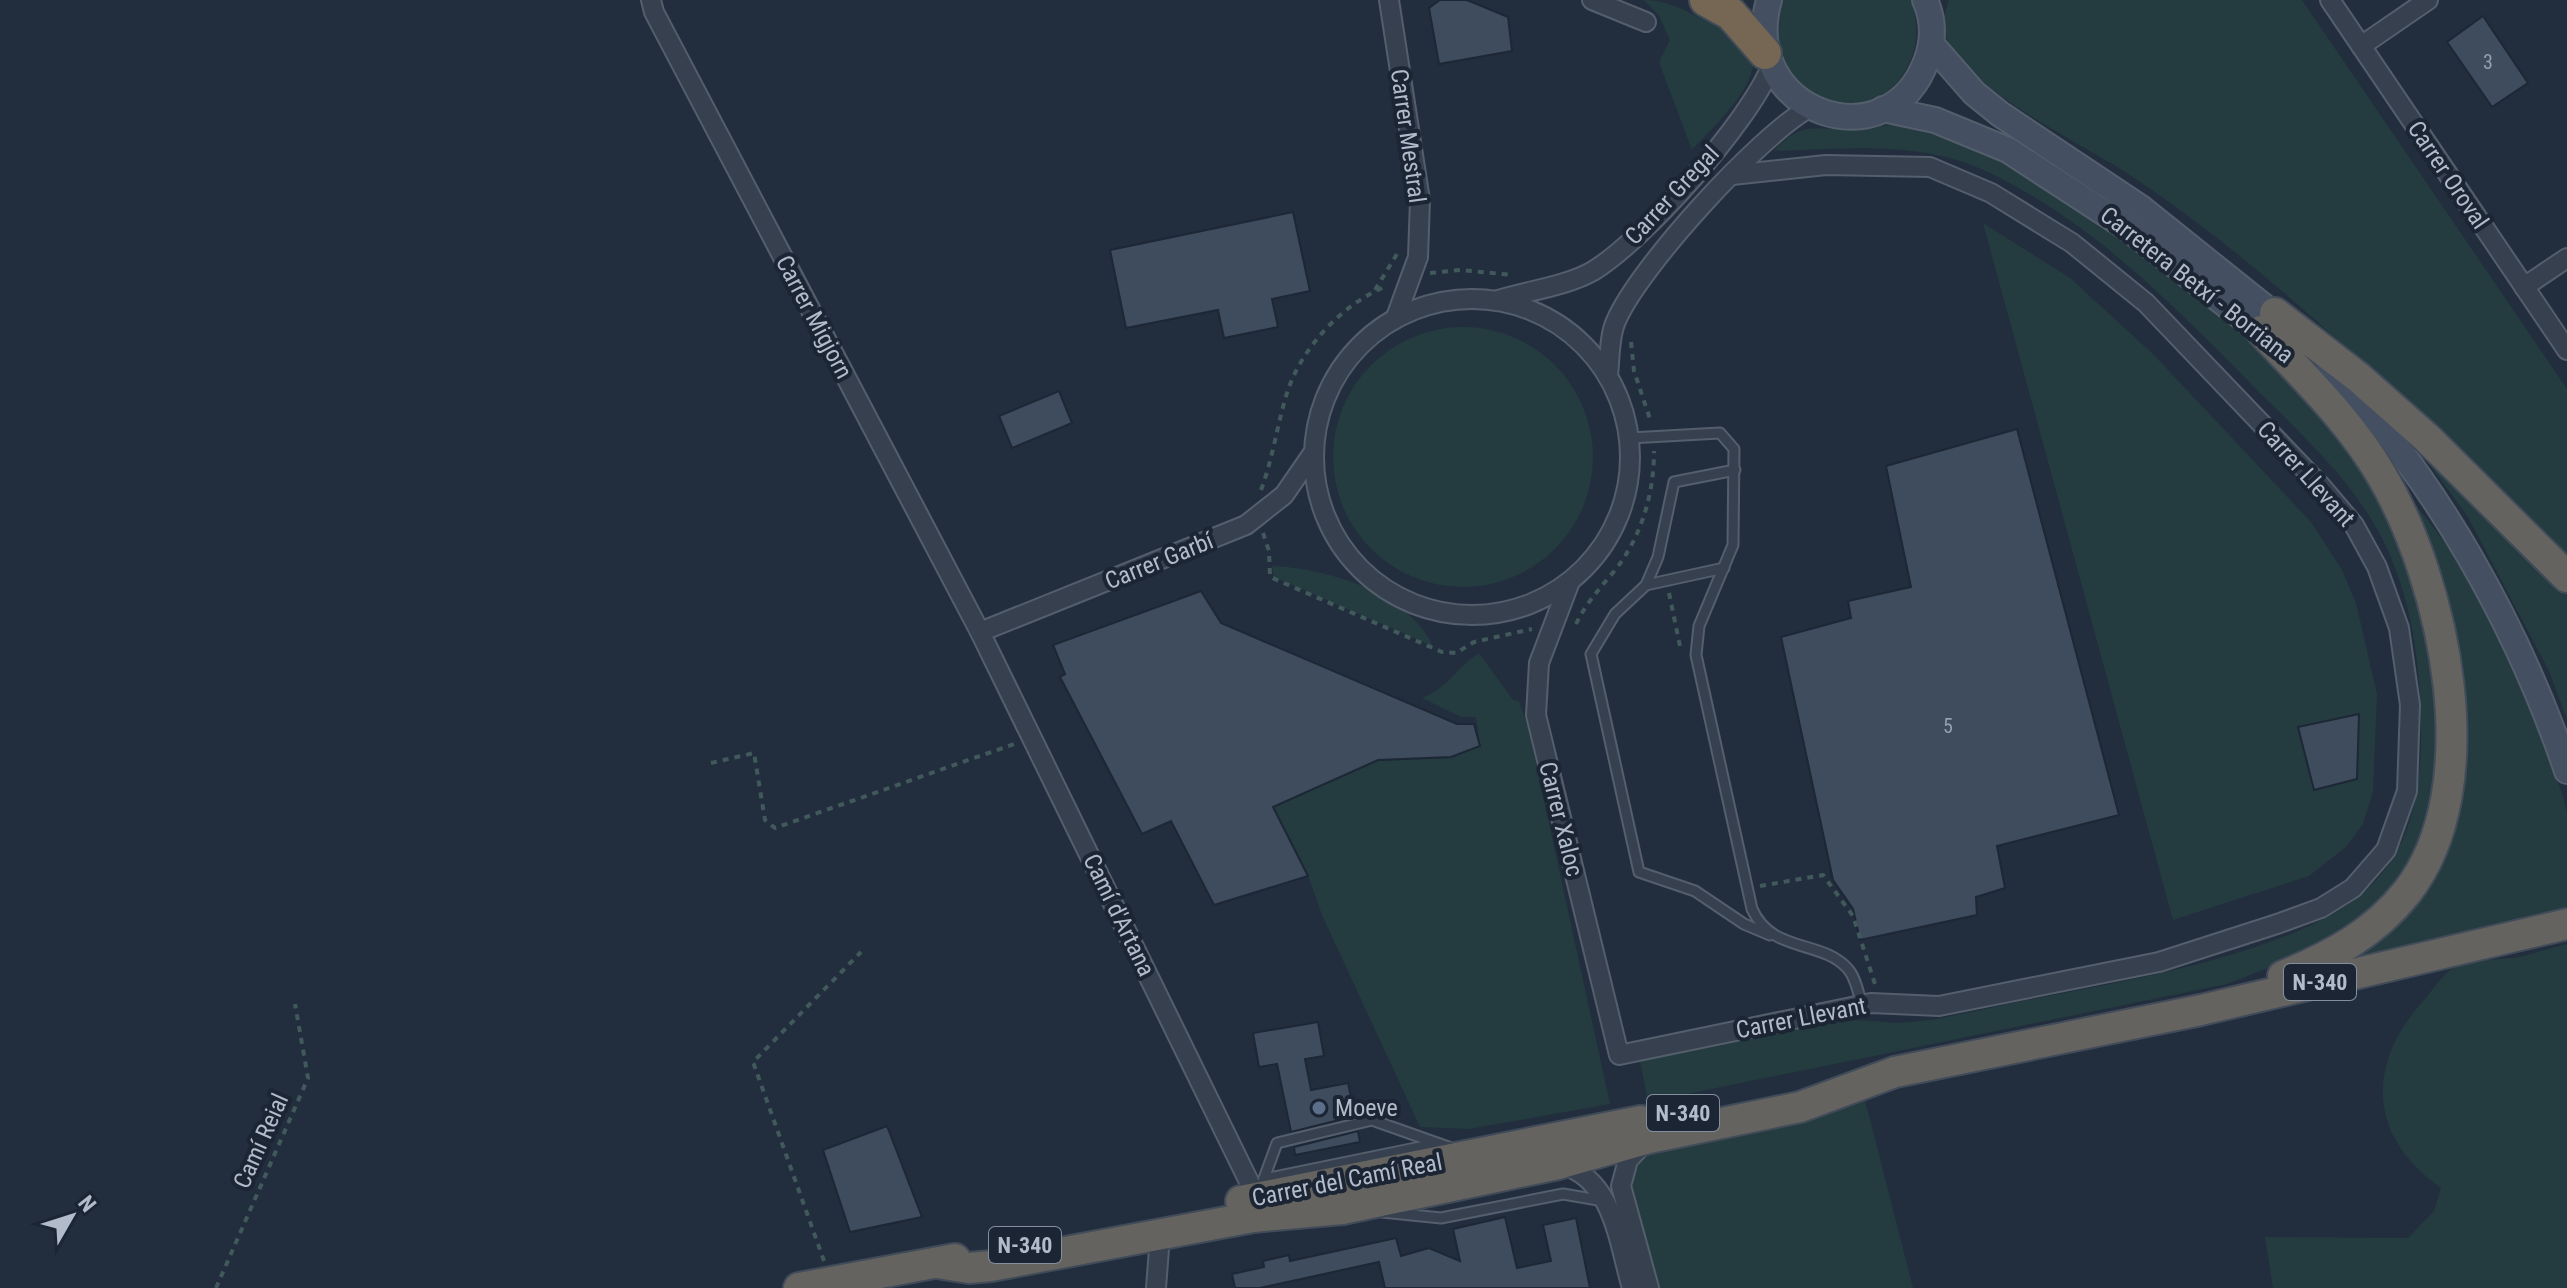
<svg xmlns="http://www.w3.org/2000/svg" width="2567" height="1288" viewBox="0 0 2567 1288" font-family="'Roboto Condensed',sans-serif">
	<rect width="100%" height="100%" fill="#222e3e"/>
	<!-- green -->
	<g fill="#243c3f">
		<path d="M 1644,0 C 1682,0 1701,27 1734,26 C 1739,35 1751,48 1753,58 C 1757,88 1711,129 1692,150 L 1659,62 L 1670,40 L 1659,16 Z"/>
		<path d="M 1779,0 L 1911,0 C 1930,49 1898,110 1840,105 C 1822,104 1789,82 1780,66 C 1771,47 1773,19 1779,0 Z"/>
		<path d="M 1949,0 L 2302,0 L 2567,389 L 2567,563 C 2428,426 2290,281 2127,173 C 2083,144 1953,83 1944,30 C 1942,20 1946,9 1949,0 Z"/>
		<path d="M 1893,125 L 1927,129 L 2011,164 L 2087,212 L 2244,336 L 2288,375 L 2360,462 L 2409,564 L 2434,669 L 2439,743 L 2426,837 L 2383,905 L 2307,953 L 2227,984 L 1648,1102 L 1640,1061 C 1708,1048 1776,1031 1845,1021 C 1867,1018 1889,1025 1911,1022 C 1949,1019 1985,1008 2023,1001 C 2116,983 2292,954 2363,893 C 2407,855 2419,803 2421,748 C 2422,682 2416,615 2389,553 C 2362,490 2307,440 2259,392 C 2176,308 2096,224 1988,172 C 1921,140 1846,149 1774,151 C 1801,121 1812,130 1848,129 C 1863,129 1878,126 1893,125 Z"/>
		<path d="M 1983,223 L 2070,278 L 2153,354 L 2311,522 L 2342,570 L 2356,603 L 2377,694 L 2373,792 L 2363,824 L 2346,847 L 2309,876 L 2173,920 Z"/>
		<circle cx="1463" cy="457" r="130"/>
		<path d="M 2410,438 L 2567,587 L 2567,720 L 2549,671 L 2468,517 Z"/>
		<path d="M 2401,490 C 2469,558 2516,667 2548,757 C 2554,775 2565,796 2567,815 C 2567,847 2567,881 2567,913 L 2318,972 L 2392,923 L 2462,755 Z"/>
		<path d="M 1272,566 C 1328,569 1406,591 1433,646 L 1274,577 Z"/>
		<path d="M 1479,653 L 1513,700 L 1519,701 L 1528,727 L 1610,1104 L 1469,1129 L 1420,1127 L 1322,915 L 1308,876 L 1273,807 L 1379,761 L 1452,758 L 1480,746 L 1476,717 L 1461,717 L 1422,698 C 1448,688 1457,667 1479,653 Z"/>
		<path d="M 2567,944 L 2567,1288 L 2273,1288 L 2265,1237 L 2408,1238 L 2434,1211 L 2441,1188 C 2367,1136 2366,1064 2424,1000 C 2433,990 2442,975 2453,968 C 2465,959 2503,960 2519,957 C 2535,953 2551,948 2567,944 Z"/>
		<path d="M 1865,1100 L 1913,1288 L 1654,1288 C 1645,1254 1616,1184 1640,1155 Z"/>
	</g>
	<!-- building -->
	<g fill="#3e4c5e" stroke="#1d2735" stroke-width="2">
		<path d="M 1440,0 L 1467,0 L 1508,17 L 1512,51 L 1439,64 L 1429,8 Z"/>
		<path d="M 2483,16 L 2528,83 L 2492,107 L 2447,42 Z"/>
		<path d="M 1293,212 L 1310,291 L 1272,299 L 1278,327 L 1224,338 L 1218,310 L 1126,328 L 1110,250 Z"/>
		<path d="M 1059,391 L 1072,423 L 1012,448 L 999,416 Z"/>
		<path d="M 2017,429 L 2119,815 L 1997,846 L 2005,888 L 1976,897 L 1977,915 L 1860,940 L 1853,909 L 1833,880 L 1781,637 L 1851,618 L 1848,601 L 1911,587 L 1886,466 Z"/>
		<path d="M 1201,591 L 1221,623 L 1457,724 L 1474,724 L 1480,746 L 1451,757 L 1378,760 L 1273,807 L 1308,876 L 1214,905 L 1171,821 L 1142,834 L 1060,677 L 1065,674 L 1053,645 Z"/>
		<path d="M 2359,714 L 2357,779 L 2314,790 L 2298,727 Z"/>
		<path d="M 1318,1022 L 1324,1056 L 1305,1059 L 1311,1090 L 1348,1083 L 1355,1116 L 1291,1132 L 1277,1064 L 1259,1067 L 1253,1033 Z"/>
		<path d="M 887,1126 L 922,1217 L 850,1232 L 823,1150 Z"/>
		<path d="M 1358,1131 L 1360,1142 L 1295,1155 L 1294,1147 Z"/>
		<path d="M 1505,1217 L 1517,1268 L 1551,1261 L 1543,1225 L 1576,1218 L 1590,1288 L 1385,1288 L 1379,1262 L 1260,1288 L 1235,1288 L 1232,1274 L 1264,1267 L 1263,1261 L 1289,1255 L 1290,1261 L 1396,1238 L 1401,1256 L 1429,1248 L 1460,1261 L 1453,1229 Z"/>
	</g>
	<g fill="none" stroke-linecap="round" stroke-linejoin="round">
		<defs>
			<g id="service">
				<path d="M 1630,438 L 1720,433 L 1734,449 L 1733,545 L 1699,626 L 1696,655 L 1752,909 C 1772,954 1822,939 1848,969 C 1856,978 1858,993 1862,1004"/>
				<path d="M 1724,568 L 1646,585 L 1615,614 L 1591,654 L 1639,872 L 1695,891 L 1744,924 L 1770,935"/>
				<path d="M 1646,585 L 1658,557 L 1674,482 L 1735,470"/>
				<path d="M 1264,1179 L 1435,1144"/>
				<path d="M 1259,1192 L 1277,1143 L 1372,1120 L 1454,1149"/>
				<path d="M 1382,1212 L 1441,1218 L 1563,1194 L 1604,1201"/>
			</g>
			<g id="minor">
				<path d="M 651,0 L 654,12 L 980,632 L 1257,1198"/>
				<path d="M 1389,0 L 1420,200 L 1418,257 L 1396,317"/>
				<path d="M 1592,0 L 1646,22"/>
				<path d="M 2330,0 L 2567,350"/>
				<path d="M 2361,46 L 2428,0"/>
				<path d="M 2524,287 L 2567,258"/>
				<circle cx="1472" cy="457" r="158"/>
				<path d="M 1498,300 C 1527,291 1567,286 1593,271 C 1644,240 1748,123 1771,67"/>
				<path d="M 1608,375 C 1610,359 1609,336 1616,321 C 1639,267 1759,136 1809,108"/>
				<path d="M 1569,584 L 1539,663 L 1536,715 L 1619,1055 L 1871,1003 L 1939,1006 L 2159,962 L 2277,924 L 2321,908 L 2353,888 L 2386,850 L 2407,791 L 2410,705 L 2399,628 L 2377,567 L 2354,525 L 2321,486 L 2146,303 L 2072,243 L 1991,193 L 1930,167 L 1826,165 L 1732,175"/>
				<path d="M 980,632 L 1246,525 L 1284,495 L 1313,453"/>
				<path d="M 1645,1142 L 1628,1160 L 1621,1186 L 1649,1288"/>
				<path d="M 1561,1164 C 1614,1180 1618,1241 1632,1288"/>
				<path d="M 1156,1288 L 1159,1249"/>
			</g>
			<g id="secondary">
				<path d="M 1769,0 C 1737,113 1890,165 1927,59 C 1934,39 1934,20 1925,0"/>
				<path d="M 1932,45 L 1974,93 L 2000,114 L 2141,208 L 2287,325"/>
				<path d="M 1883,109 L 1935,120 L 2008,150 L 2126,227 L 2275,343"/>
				<path d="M 2329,368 C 2435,476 2519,629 2567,771"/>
			</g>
			<g id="trunk">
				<path d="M 2275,313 L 2358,377 L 2427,438 L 2567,577"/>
				<path d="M 2261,331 C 2304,377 2350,421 2382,476 C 2444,582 2489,787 2407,892 C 2374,934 2331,956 2283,976"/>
				<path d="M 1241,1201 L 1641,1121"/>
				<path d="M 937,1263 L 969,1268 L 991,1266 L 1253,1217 L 1342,1209 L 1558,1164 L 1649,1138 L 1800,1107 L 1895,1072 L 2201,1010 L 2567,924"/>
				<path d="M 799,1288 L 955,1259"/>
			</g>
			<path id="motorway" d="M 1706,0 L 1731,14 L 1765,53"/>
		</defs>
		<!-- service casing -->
		<use href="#service" stroke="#545e6c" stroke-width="13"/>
		<!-- minor casing -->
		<use href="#minor" stroke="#545e6c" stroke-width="22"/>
		<!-- secondary casing -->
		<use href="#secondary" stroke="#545e6c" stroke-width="28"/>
		<!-- trunk casing -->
		<use href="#trunk" stroke="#414b59" stroke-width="34"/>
		<!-- motorway casing -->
		<use href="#motorway" stroke="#414b59" stroke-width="36"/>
		<!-- path -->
		<g stroke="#42595c" stroke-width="4" stroke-dasharray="6 6" stroke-linecap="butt">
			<path d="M 1430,273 L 1460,270 L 1513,275"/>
			<path d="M 1375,290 L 1397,254"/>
			<path d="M 1631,342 L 1634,371 L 1651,422"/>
			<path d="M 1261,490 C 1273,458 1277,425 1287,393 C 1301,348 1343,303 1387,286"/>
			<path d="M 1263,533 L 1269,551 L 1270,577 L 1442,652 L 1456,653 L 1474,642 L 1532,629"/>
			<path d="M 1669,593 L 1681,651"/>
			<path d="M 1576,624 C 1586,603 1601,587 1616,569 C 1642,535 1654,493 1654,451"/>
			<path d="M 711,763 L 754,753 L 765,820 L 775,828 L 1014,744"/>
			<path d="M 1760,886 L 1823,875 L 1853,916 L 1875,984"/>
			<path d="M 824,1261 L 753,1062 L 861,952"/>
			<path d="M 216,1288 L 308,1078 L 295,1004"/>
		</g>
		<!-- service -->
		<use href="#service" stroke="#36404e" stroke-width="9"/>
		<!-- minor -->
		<use href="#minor" stroke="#36404e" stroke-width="18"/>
		<!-- secondary -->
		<use href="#secondary" stroke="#444f62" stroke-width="24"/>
		<!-- trunk -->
		<use href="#trunk" stroke="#646360" stroke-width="30"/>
		<!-- motorway -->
		<use href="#motorway" stroke="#756753" stroke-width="32"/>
	</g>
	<!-- markers -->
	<circle fill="#5c6f8a" stroke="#1c2533" stroke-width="3" cx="1319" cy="1108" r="8"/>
	<g text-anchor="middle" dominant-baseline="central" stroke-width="8" stroke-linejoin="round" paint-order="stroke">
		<!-- number labels -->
		<g font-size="20" fill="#959fae">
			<text x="2488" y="62">3</text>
			<text x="1948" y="726">5</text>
		</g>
		<!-- shield labels -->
		<g fill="#1c2533" stroke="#858e9c" stroke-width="2">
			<rect x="2284" y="964" width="72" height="36" rx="6"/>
			<rect x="1647" y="1095" width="72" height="36" rx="6"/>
			<rect x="989" y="1227" width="72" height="36" rx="6"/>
		</g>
		<g font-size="22" font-weight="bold" fill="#b2bbc9">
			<text x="2320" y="982">N-340</text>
			<text x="1683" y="1113">N-340</text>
			<text x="1025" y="1245">N-340</text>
		</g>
		<!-- street labels -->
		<g font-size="24" fill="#b2bbc9" stroke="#1c2533">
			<text transform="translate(1408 136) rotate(82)">Carrer Mestral</text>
			<text transform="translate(2448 175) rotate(56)">Carrer Oroval</text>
			<text transform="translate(1672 195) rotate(-47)">Carrer Gregal</text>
			<text transform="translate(2197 285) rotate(38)">Carretera Betxí - Borriana</text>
			<text transform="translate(814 317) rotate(62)">Carrer Migjorn</text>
			<text transform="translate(2306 474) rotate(48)">Carrer Llevant</text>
			<text transform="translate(1159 561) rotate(-22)">Carrer Garbí</text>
			<text transform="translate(1561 819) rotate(76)">Carrer Xaloc</text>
			<text transform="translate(1119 915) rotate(64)">Camí d'Artana</text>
			<text transform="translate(1801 1018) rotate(-11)">Carrer Llevant</text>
			<text transform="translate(261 1141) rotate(-66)">Camí Reial</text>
			<text transform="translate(1347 1180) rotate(-11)">Carrer del Camí Real</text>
		</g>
		<!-- poi labels -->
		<g font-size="24" fill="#b2bbc9" stroke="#1c2533" text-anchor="start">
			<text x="1335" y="1108">Moeve</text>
		</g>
	</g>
	<!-- north arrow -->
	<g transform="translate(72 1216) rotate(51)" stroke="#1c2533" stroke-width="6" paint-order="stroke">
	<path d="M0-6L14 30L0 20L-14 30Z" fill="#b2bbc9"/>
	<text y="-12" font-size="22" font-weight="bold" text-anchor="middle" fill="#b2bbc9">N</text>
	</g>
</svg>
